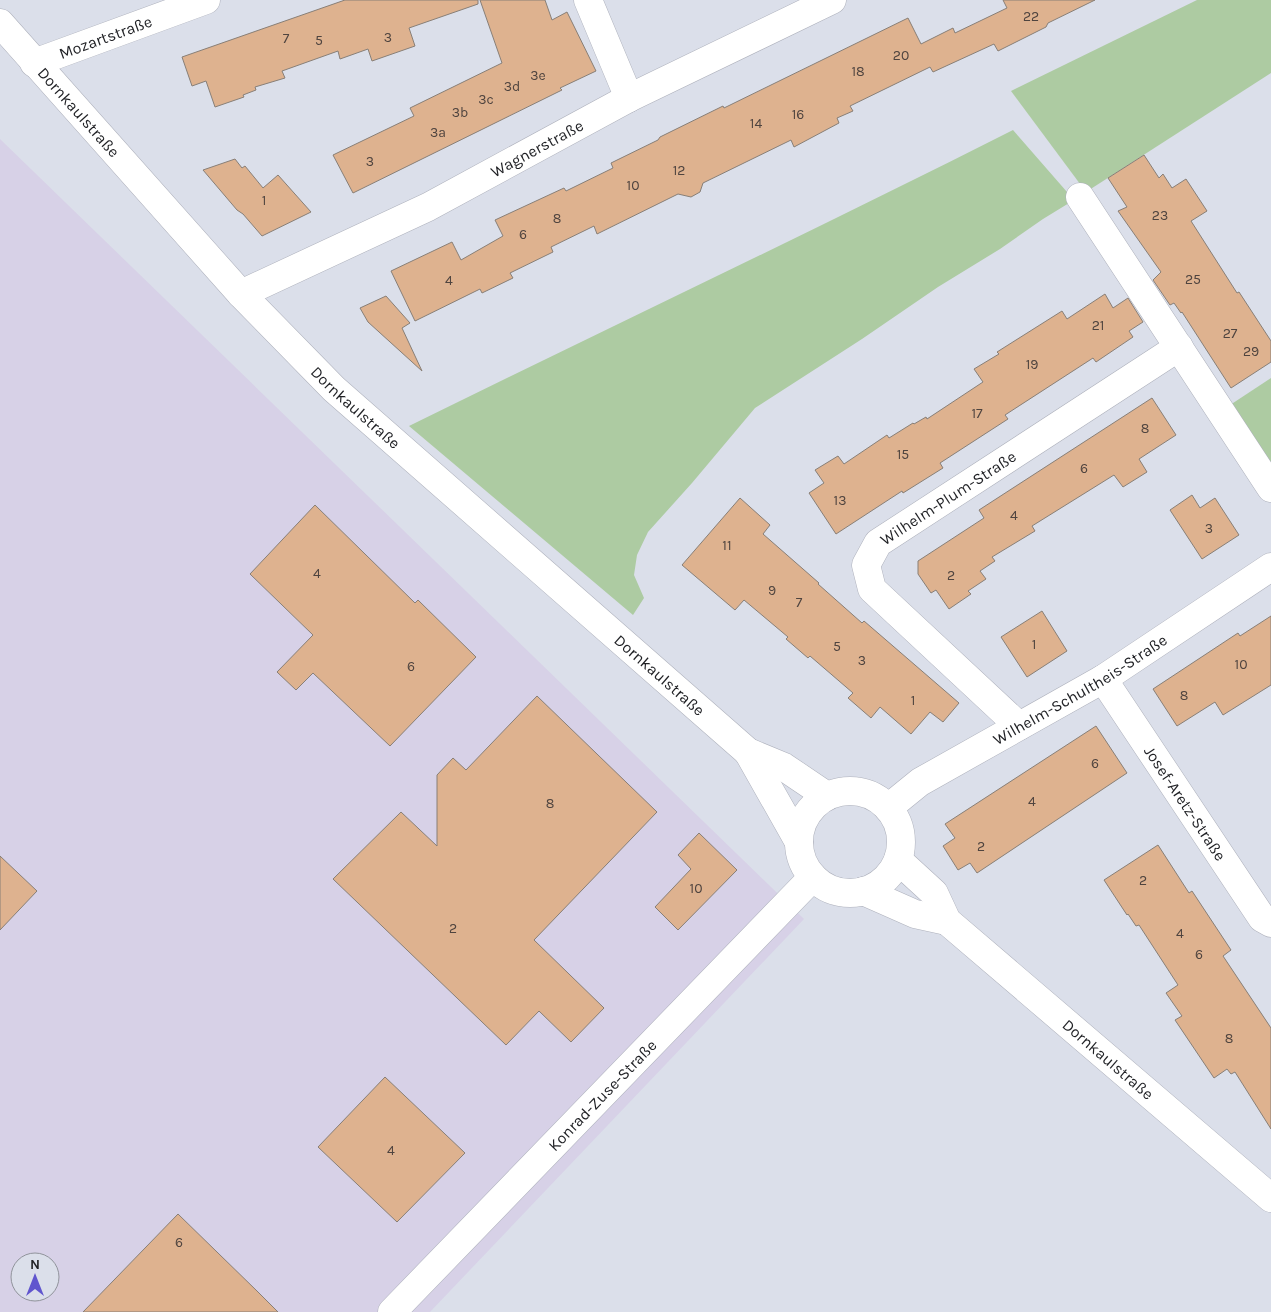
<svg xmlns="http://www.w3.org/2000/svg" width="1271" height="1312" viewBox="0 0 1271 1312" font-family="Karla,sans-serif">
	<rect width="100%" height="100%" fill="#dbdfea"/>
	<!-- commercial -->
	<path fill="#d7d1e7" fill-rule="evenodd" d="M 0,139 L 804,919 L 430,1312 L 0,1312 ZM 20,1262 L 50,1262 L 50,1292 L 20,1292 Z"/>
	<!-- green -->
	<g fill="#adcba2">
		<path d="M 1197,0 L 1271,0 L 1271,73 L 1086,192 L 1011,91 Z"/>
		<path d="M 1013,130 L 1074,200 L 1043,219 L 1000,249 L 938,287 L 862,339 L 755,408 L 692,483 L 648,532 L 637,555 L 634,575 L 644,598 L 633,615 L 409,426 C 610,327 813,231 1013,130 Z"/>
		<path d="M 1271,378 L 1271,465 L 1227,407 Z"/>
	</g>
	<!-- building -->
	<g fill="#deb28f" stroke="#887f77">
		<path d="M 345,0 L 478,0 L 478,4 L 409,28 L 415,46 L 372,61 L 368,49 L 340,59 L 338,51 L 282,71 L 285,78 L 255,87 L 256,90 L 243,95 L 244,97 L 215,107 L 206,81 L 192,86 L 182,57 Z"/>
		<path d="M 480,0 L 545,0 L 552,20 L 567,12 L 596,71 L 560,88 L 562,90 L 353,193 L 333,155 L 414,116 L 410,108 L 502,63 Z"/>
		<path d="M 1003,0 L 1095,0 L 1048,23 L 1046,27 L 998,51 L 994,44 L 933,72 L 930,67 L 850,106 L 853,111 L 837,118 L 839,123 L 794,147 L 791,140 L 703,183 L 700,192 L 691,197 L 678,194 L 597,234 L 594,226 L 551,247 L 553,252 L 510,273 L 513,278 L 482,293 L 480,289 L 415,321 L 391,271 L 452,242 L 461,260 L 503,236 L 495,220 L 564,188 L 566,191 L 613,168 L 611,163 L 658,140 L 660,137 L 723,106 L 724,108 L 908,18 L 921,44 L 953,28 L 955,33 L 1007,8 Z"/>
		<path d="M 1144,155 L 1159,178 L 1163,174 L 1172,188 L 1186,179 L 1207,211 L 1191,221 L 1237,293 L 1239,292 L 1271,341 L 1271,362 L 1231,388 L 1182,312 L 1181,313 L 1174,303 L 1170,305 L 1153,280 L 1161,272 L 1118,211 L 1127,207 L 1108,178 Z"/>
		<path d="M 235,159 L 242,168 L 245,166 L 263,188 L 278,175 L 311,212 L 262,236 L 243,214 L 237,210 L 203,170 Z"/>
		<path d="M 1105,294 L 1113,308 L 1128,298 L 1143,322 L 1129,331 L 1133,337 L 1096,362 L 1093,358 L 1005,415 L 1008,419 L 940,463 L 943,468 L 903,493 L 902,491 L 836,534 L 809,493 L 824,483 L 815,470 L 838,456 L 844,464 L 887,435 L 889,438 L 913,423 L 914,424 L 926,417 L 927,419 L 983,382 L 974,369 L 999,354 L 997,352 L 1062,311 L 1067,319 Z"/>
		<path d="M 386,296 L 410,323 L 402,328 L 422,371 L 368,322 L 360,308 Z"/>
		<path d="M 1152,398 L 1176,435 L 1139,459 L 1147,472 L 1123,487 L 1114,475 L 1032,526 L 1035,531 L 992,557 L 995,561 L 980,571 L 986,579 L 968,591 L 971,594 L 949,609 L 936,590 L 931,593 L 918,574 L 918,561 L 984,518 L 979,510 Z"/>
		<path d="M 1192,495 L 1200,508 L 1215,498 L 1239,535 L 1202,559 L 1170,510 Z"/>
		<path d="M 740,498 L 770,525 L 763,534 L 819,583 L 818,584 L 862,623 L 864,621 L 959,703 L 943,722 L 930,712 L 911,734 L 880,707 L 871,718 L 848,698 L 853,693 L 810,656 L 808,658 L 786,639 L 788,637 L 744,600 L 735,610 L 682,565 Z"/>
		<path d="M 315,505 L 415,603 L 418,600 L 476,657 L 390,746 L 313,673 L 296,690 L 277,672 L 313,635 L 250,574 Z"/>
		<path d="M 1042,611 L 1067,651 L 1027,677 L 1001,637 Z"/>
		<path d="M 1271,616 L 1271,685 L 1223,715 L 1215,702 L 1177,726 L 1153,689 L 1238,633 L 1240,636 Z"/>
		<path d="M 537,696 L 657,812 L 534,940 L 604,1008 L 571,1042 L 539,1011 L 506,1045 L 333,879 L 401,812 L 437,846 L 437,775 L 453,758 L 466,770 Z"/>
		<path d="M 1096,726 L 1127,773 L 977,873 L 970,863 L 958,870 L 943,846 L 955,838 L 945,824 Z"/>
		<path d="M 699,833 L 737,870 L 678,930 L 655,907 L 691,869 L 678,855 Z"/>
		<path d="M 1158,845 L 1189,893 L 1192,891 L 1231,950 L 1223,956 L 1271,1028 L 1271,1129 L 1235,1072 L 1231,1074 L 1227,1069 L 1214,1078 L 1175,1020 L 1182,1016 L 1166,993 L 1178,985 L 1139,925 L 1136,926 L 1128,914 L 1127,915 L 1104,880 Z"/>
		<path d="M 0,856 L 37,891 L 0,930 Z"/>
		<path d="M 385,1077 L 465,1153 L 397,1222 L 318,1147 Z"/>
		<path d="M 178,1214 L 257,1291 L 278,1312 L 83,1312 Z"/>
	</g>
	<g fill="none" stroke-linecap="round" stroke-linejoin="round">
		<defs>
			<g id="minor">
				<path d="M 588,0 L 629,98"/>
				<path id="s1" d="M 34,63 L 206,0"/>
				<path d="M 1080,197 L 1271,488"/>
				<path id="s2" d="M 241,294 L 428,207 L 629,98 L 832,0"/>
				<path id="s3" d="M 1103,679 L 1262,918 L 1271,923"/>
				<path id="s4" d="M 1019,726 L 872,589 L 866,565 L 878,543 L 1179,347"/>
				<path id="s5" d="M 888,808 L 920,782 L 1103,679 L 1271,567"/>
				<path id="s6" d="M 392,1312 L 813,877"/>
			</g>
			<g id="tertiary">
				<path id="s7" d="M 0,23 L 241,294 L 334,389 L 748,752 L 784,767 L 827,796"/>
				<path d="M 748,752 L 799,842"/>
				<circle cx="850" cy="842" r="51"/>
				<path id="s8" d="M 898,860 L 934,893 L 947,921 L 1271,1198"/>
				<path d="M 863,891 L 915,914 L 947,921"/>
			</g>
		</defs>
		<!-- minor casing -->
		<use href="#minor" stroke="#aeb1bc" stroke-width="29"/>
		<!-- tertiary casing -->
		<use href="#tertiary" stroke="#aeb1bc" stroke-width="29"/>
		<!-- minor -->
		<use href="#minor" stroke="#fff" stroke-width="28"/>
		<!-- tertiary -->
		<use href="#tertiary" stroke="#fff" stroke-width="28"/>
	</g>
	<g text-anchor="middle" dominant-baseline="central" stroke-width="4" stroke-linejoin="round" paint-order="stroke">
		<!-- number labels -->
		<g font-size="14" fill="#4f443f">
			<text x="1031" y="16">22</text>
			<text x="388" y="37">3</text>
			<text x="286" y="38">7</text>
			<text x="319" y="40">5</text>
			<text x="901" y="55">20</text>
			<text x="858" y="71">18</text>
			<text x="538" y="75">3e</text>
			<text x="512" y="86">3d</text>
			<text x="486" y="99">3c</text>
			<text x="460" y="112">3b</text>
			<text x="798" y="114">16</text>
			<text x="756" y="123">14</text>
			<text x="438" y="132">3a</text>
			<text x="370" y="161">3</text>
			<text x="679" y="170">12</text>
			<text x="633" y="185">10</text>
			<text x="264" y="200">1</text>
			<text x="1160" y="215">23</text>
			<text x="557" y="218">8</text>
			<text x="523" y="234">6</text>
			<text x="1193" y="279">25</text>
			<text x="449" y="280">4</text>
			<text x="1098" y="325">21</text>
			<text x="1230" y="333">27</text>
			<text x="1251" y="351">29</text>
			<text x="1032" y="364">19</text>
			<text x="977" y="413">17</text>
			<text x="1145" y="428">8</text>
			<text x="903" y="454">15</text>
			<text x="1084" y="468">6</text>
			<text x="840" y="500">13</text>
			<text x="1014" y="515">4</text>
			<text x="1209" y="528">3</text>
			<text x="727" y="545">11</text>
			<text x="317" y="573">4</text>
			<text x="951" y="575">2</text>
			<text x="772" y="590">9</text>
			<text x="799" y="602">7</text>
			<text x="1034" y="644">1</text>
			<text x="837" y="646">5</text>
			<text x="862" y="660">3</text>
			<text x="1241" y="664">10</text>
			<text x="411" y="666">6</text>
			<text x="1184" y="695">8</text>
			<text x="913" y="700">1</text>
			<text x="1095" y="763">6</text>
			<text x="1032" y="801">4</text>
			<text x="550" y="803">8</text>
			<text x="981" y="846">2</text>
			<text x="1143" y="880">2</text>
			<text x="696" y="888">10</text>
			<text x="453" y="928">2</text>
			<text x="1180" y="933">4</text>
			<text x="1199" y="954">6</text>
			<text x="1229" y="1038">8</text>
			<text x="391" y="1150">4</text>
			<text x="179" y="1242">6</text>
		</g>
		<!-- street labels -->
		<g font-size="16" fill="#1f2024" stroke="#dbdfea">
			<text stroke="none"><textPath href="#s1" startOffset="76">Mozartstraße</textPath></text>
			<text stroke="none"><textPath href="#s7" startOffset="119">Dornkaulstraße</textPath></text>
			<text stroke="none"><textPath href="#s2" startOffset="330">Wagnerstraße</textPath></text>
			<text stroke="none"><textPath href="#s7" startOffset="524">Dornkaulstraße</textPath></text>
			<text stroke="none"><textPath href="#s4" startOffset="334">Wilhelm-Plum-Straße</textPath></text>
			<text stroke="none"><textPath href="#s7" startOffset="929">Dornkaulstraße</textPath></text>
			<text stroke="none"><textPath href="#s5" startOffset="226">Wilhelm-Schultheis-Straße</textPath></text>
			<text stroke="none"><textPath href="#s3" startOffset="149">Josef-Aretz-Straße</textPath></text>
			<text stroke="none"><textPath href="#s8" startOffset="292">Dornkaulstraße</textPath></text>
			<text stroke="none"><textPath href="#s6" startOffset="302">Konrad-Zuse-Straße</textPath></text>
		</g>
	</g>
	<!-- north arrow -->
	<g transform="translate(35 1277)"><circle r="24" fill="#dbdfea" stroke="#90939b"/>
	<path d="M0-4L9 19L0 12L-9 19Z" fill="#6055ce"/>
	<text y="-8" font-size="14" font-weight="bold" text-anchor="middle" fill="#1f2024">N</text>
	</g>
</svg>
